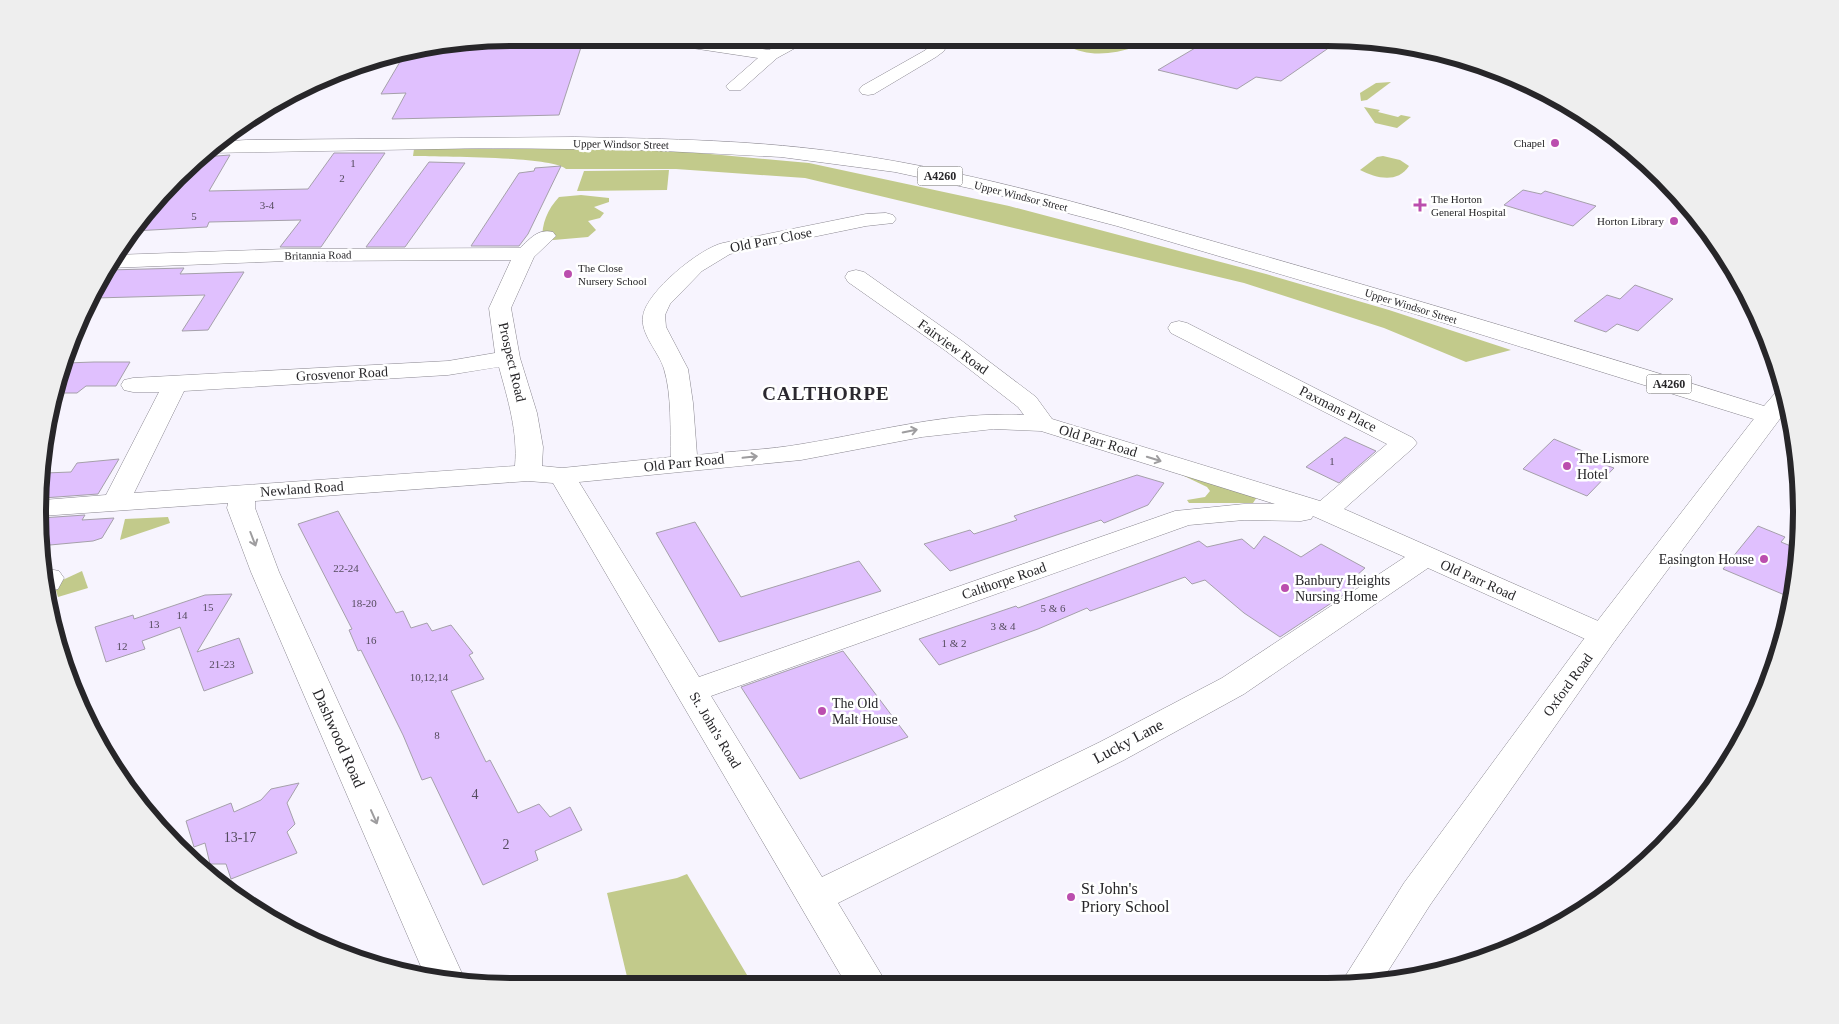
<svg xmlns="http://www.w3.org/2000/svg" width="1839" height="1024" viewBox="0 0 1839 1024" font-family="Georgia,serif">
	<rect width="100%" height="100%" fill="#f7f4fe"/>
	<!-- green -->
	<g fill="#c2ca8b">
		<path d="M 1079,38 L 1144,38 L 1139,39 L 1136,47 C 1112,54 1089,58 1066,45 Z"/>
		<path d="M 1391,82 L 1367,100 L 1361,101 L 1360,93 L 1376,83 Z"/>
		<path d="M 1364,107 L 1380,110 L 1378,112 L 1398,117 L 1401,115 L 1411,117 L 1397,128 L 1375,123 Z"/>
		<path d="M 414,149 L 587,149 L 678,151 L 809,163 L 1009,206 L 1266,274 L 1389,310 L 1511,350 L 1466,362 L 1384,328 L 1244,283 L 805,178 L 676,169 L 566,169 C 552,156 439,157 413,156 Z"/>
		<path d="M 1383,156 L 1400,160 L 1409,166 C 1397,184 1376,178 1360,170 L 1377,157 Z"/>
		<path d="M 669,170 L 667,190 L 577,191 L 584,171 Z"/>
		<path d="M 581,195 L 609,198 L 609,202 L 594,207 L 604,213 L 600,218 L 588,221 L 596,230 L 588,237 L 542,241 C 542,223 547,210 559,197 Z"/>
		<path d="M 1183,474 L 1257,497 L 1253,503 L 1189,503 L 1187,500 L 1205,497 L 1210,491 L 1207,487 L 1182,475 Z"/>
		<path d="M 168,517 L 170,523 L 120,540 L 125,519 Z"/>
		<path d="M 82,571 L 88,588 L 58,597 L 54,584 Z"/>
		<path d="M 687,874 L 750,980 L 740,985 L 629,985 L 607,893 L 677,878 Z"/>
	</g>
	<!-- building -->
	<g fill="#e0c0fe" stroke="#a5a0aa">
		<path d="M 510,38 L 584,38 L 559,115 L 392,119 L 406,93 L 381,94 L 404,55 Z"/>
		<path d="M 1212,38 L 1343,38 L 1281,81 L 1256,77 L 1237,89 L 1158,70 Z"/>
		<path d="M 334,153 L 385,153 L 321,247 L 280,247 L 301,220 L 209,222 L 207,227 L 133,231 L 203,157 L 230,155 L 209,191 L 308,189 Z"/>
		<path d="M 429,162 L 465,163 L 405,247 L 366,247 Z"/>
		<path d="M 561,166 L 528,234 L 519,246 L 471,246 L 519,173 L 534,171 L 535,168 Z"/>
		<path d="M 1523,190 L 1541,194 L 1545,191 L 1596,206 L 1573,226 L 1504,205 Z"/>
		<path d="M 184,268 L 180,274 L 244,272 L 208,330 L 182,331 L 205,295 L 95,298 L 108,270 Z"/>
		<path d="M 1635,285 L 1673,299 L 1638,331 L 1617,324 L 1606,332 L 1574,321 L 1607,295 L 1620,299 Z"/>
		<path d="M 94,362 L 130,362 L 116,386 L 86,386 L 77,393 L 53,393 L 66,363 Z"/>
		<path d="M 1345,437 L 1376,451 L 1339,483 L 1306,467 Z"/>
		<path d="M 1554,439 L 1604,460 L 1600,463 L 1614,468 L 1587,496 L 1523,469 Z"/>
		<path d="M 119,459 L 98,494 L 43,498 L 45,473 L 71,472 L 77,463 Z"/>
		<path d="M 1137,475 L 1164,483 L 1148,505 L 1104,523 L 1101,520 L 950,571 L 924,544 L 970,530 L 974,534 L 1017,520 L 1014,516 Z"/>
		<path d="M 338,511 L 396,613 L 403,611 L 411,628 L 427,623 L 432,631 L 451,625 L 473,653 L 469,655 L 484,679 L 451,691 L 486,762 L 490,760 L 518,813 L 539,804 L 550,817 L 570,807 L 582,830 L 535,851 L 538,860 L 483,885 L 431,777 L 422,780 L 403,735 L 361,650 L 358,651 L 349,630 L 352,629 L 298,524 Z"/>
		<path d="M 85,515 L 82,520 L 114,518 L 102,538 L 93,541 L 39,546 L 41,518 Z"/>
		<path d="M 695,522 L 741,597 L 859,561 L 881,591 L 719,642 L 656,533 Z"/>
		<path d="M 1758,526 L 1785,537 L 1781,542 L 1798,549 L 1795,584 L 1787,596 L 1723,569 Z"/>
		<path d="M 1264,536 L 1301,557 L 1321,544 L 1365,568 L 1347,584 L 1354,588 L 1280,637 L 1244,613 L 1205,580 L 1192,584 L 1185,577 L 1090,611 L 1087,608 L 1038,629 L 939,665 L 919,639 L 1016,606 L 1018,608 L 1199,541 L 1207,547 L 1242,539 L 1254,549 Z"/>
		<path d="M 232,594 L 197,652 L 239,638 L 253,673 L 204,691 L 180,627 L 142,641 L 145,649 L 106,662 L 95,627 L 133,615 L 134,619 L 205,595 Z"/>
		<path d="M 843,651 L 908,737 L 800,779 L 741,687 Z"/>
		<path d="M 299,783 L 287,803 L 295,824 L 287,832 L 297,853 L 231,879 L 226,864 L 210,864 L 205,843 L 194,847 L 186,821 L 231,803 L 234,812 L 261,800 L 271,789 Z"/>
	</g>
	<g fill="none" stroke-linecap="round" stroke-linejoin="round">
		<defs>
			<g id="minor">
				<path d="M 666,38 L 689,38 L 769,50 L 791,38 L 810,38 L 808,41 L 777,58 L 741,90 L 729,90 L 726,86 L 758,58 L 672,45 L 666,43 L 664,40 Z"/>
				<path d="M 934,38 L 950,38 L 944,51 L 936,57 L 874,94 L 868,95 L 862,94 L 859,90 L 862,86 L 924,51 L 931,46 Z"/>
				<path d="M 886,213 L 893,215 L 896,219 L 893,223 L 866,226 L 730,254 L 702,271 L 670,304 L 665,315 L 666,327 L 688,369 L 693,403 L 697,455 C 732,451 768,450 802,444 C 876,432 949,411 1024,415 L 1018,407 L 946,351 L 848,282 L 845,277 L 848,272 L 856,270 L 864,272 L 962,341 L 1036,397 L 1052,419 L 1320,501 L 1387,444 L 1171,333 L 1168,328 L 1171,323 L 1179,321 L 1187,323 L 1413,438 L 1417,443 L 1413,448 L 1344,509 L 1614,628 L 1618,635 L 1614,642 L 1603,645 L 1592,642 L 1428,568 L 1244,694 L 1124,760 L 838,903 L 887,984 L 846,984 L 553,483 L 528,481 L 255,501 L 255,508 L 279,572 L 465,980 L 464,983 L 425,976 L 251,572 L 227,508 L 228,503 L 41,516 L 43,500 L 106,495 L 159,392 L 133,392 L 124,390 L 121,385 L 124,380 L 133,378 L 448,361 L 495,353 L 489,308 L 511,260 L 287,261 L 109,268 L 114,255 L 287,249 L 520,248 C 530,239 538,228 553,232 L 556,236 L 534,257 L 511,308 L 520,358 L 537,413 L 543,447 L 542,466 L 562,468 L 671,457 C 670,430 672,395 664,369 C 659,352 640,334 643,316 C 646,292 700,248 723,243 L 866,214 ZM 499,367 C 508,400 518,432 515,466 L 134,493 L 184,391 L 448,375 ZM 994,429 L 1041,431 L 1275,504 L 1244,504 L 1175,511 L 699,677 L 579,482 L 801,460 L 922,437 ZM 1313,516 L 1405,557 L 1222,678 L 1100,742 L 822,877 L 711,696 L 1189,525 L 1244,520 L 1301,521 L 1311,519 Z"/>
				<path d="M 49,569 L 59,571 L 64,578 L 58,589 L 50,591 L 45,570 Z"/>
			</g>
			<path id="secondary" d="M 1769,408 L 1778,411 L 1782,416 L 1614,642 L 1430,905 L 1381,982 L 1341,983 L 1404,883 L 1592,628 L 1760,411 Z"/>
			<path id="primary" d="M 575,137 C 667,139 760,140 851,154 C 981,173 1107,211 1233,247 C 1411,298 1588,351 1764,406 L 1777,391 L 1785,389 L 1789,409 C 1779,420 1775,425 1760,421 L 1415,314 L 1117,226 L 987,192 L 895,172 L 781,157 L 644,150 L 493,148 L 207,153 L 217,142 L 246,140 Z"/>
		</defs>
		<!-- minor casing -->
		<use href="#minor" stroke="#89868f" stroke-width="1"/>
		<!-- secondary casing -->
		<use href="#secondary" stroke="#89868f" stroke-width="1"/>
		<!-- primary casing -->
		<use href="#primary" stroke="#89868f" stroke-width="1"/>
		<!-- minor -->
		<use href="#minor" fill="#fff" fill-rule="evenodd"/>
		<!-- secondary -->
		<use href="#secondary" fill="#fff" fill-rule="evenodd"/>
		<!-- primary -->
		<use href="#primary" fill="#fff" fill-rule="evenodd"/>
	</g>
	<!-- one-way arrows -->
	<defs><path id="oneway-shaft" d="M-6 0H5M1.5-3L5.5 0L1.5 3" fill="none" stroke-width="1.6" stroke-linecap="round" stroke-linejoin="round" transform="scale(1.25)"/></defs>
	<g stroke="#9e9d9f">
		<use href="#oneway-shaft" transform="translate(910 431) rotate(-11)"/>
		<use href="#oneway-shaft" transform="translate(750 457) rotate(-6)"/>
		<use href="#oneway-shaft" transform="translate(1154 459) rotate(17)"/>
		<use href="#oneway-shaft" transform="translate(253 539) rotate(69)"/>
		<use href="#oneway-shaft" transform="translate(374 817) rotate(66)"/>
	</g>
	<!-- markers -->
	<g fill="#bb4eae" stroke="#fff" stroke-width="2">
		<circle cx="1555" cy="143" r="5"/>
		<path d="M1417.5 197.5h5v5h5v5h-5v5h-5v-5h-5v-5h5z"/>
		<circle cx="1674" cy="221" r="5"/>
		<circle cx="568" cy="274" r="5"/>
		<circle cx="1567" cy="466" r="5"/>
		<circle cx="1764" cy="559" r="5"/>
		<circle cx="1285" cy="588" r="5"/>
		<circle cx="822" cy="711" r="5"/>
		<circle cx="1071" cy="897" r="5"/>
	</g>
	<g text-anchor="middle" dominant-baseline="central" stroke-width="5" stroke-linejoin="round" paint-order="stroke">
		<!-- far-poi labels -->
		<g font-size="11" fill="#272629" stroke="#fff" text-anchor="end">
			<text x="1545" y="143">Chapel</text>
			<text x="1431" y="199" text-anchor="start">The Horton<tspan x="1431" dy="13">General Hospital</tspan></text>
			<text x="1664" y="221">Horton Library</text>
			<text x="578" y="268" text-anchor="start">The Close<tspan x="578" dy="13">Nursery School</tspan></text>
		</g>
		<!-- far-street labels -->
		<g font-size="11" fill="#272629" stroke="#fff">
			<text transform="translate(621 144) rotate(1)">Upper Windsor Street</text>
			<text transform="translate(1021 196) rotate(14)">Upper Windsor Street</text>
			<text transform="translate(318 255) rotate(-1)">Britannia Road</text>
			<text transform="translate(1411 306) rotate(17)">Upper Windsor Street</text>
		</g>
		<!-- number labels -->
		<g font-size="11" fill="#554c5e">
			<text x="353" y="163">1</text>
			<text x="342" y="178">2</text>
			<text x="267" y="205">3-4</text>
			<text x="194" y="216">5</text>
			<text x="1332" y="461">1</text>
			<text x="346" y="568">22-24</text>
			<text x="364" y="603">18-20</text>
			<text x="208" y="607">15</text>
			<text x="1053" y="608">5 &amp; 6</text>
			<text x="182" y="615">14</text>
			<text x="154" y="624">13</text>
			<text x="1003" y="626">3 &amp; 4</text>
			<text x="371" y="640">16</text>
			<text x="954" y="643">1 &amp; 2</text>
			<text x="122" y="646">12</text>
			<text x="222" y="664">21-23</text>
			<text x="429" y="677">10,12,14</text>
			<text x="437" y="735">8</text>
		</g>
		<!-- shield labels -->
		<g fill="#fff" stroke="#686769" stroke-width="1">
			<rect x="917.5" y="166.5" width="45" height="19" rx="4"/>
			<rect x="1646.5" y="374.5" width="45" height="19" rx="4"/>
		</g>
		<g font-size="12" font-weight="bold" fill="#272629">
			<text x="940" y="176">A4260</text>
			<text x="1669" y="384">A4260</text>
		</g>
		<!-- street labels -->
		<g font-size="14" fill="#272629" stroke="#fff">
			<text transform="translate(771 240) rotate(-11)">Old Parr Close</text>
			<text transform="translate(953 347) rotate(36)">Fairview Road</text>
			<text transform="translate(512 362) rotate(77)">Prospect Road</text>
			<text transform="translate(342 374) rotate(-3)">Grosvenor Road</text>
			<text transform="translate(1338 409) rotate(27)">Paxmans Place</text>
			<text transform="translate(1098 441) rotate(17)">Old Parr Road</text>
			<text transform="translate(684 463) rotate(-6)">Old Parr Road</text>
			<text transform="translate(302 489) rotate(-4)">Newland Road</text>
			<text transform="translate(1478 580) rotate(24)">Old Parr Road</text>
			<text transform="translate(1004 581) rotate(-19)">Calthorpe Road</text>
			<text transform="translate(1568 685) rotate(-54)">Oxford Road</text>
			<text transform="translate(715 730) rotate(59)">St. John's Road</text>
		</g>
		<!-- poi labels -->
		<g font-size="14" fill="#272629" stroke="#fff" text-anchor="start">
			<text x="1577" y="458">The Lismore<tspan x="1577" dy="16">Hotel</tspan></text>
			<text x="1754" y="559" text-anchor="end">Easington House</text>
			<text x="1295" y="580">Banbury Heights<tspan x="1295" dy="16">Nursing Home</tspan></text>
			<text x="832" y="703">The Old<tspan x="832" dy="16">Malt House</tspan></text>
		</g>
		<!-- near-number labels -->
		<g font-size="14" fill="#554c5e">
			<text x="475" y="794">4</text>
			<text x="240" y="837">13-17</text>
			<text x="506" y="844">2</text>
		</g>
		<!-- near-street labels -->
		<g font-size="16" fill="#272629" stroke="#fff">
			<text transform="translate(339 738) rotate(66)">Dashwood Road</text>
			<text transform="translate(1128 741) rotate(-28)">Lucky Lane</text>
		</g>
		<!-- near-poi labels -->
		<g font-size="16" fill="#272629" stroke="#fff" text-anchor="start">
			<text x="1081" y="888">St John's<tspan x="1081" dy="18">Priory School</tspan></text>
		</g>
		<!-- district labels -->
		<g font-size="19" font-weight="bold" letter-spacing="1" fill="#2b282f" stroke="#fff">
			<text x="826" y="393">CALTHORPE</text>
		</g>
	</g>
	<!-- crop -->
	<path d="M0 0H1839V1024H0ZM512 46H1327A466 466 0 0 1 1793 512V512A466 466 0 0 1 1327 978H512A466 466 0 0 1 46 512V512A466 466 0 0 1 512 46Z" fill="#eee" fill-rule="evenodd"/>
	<path fill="none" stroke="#272629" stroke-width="6" d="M512 46H1327A466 466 0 0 1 1793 512V512A466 466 0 0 1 1327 978H512A466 466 0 0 1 46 512V512A466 466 0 0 1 512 46Z"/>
</svg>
